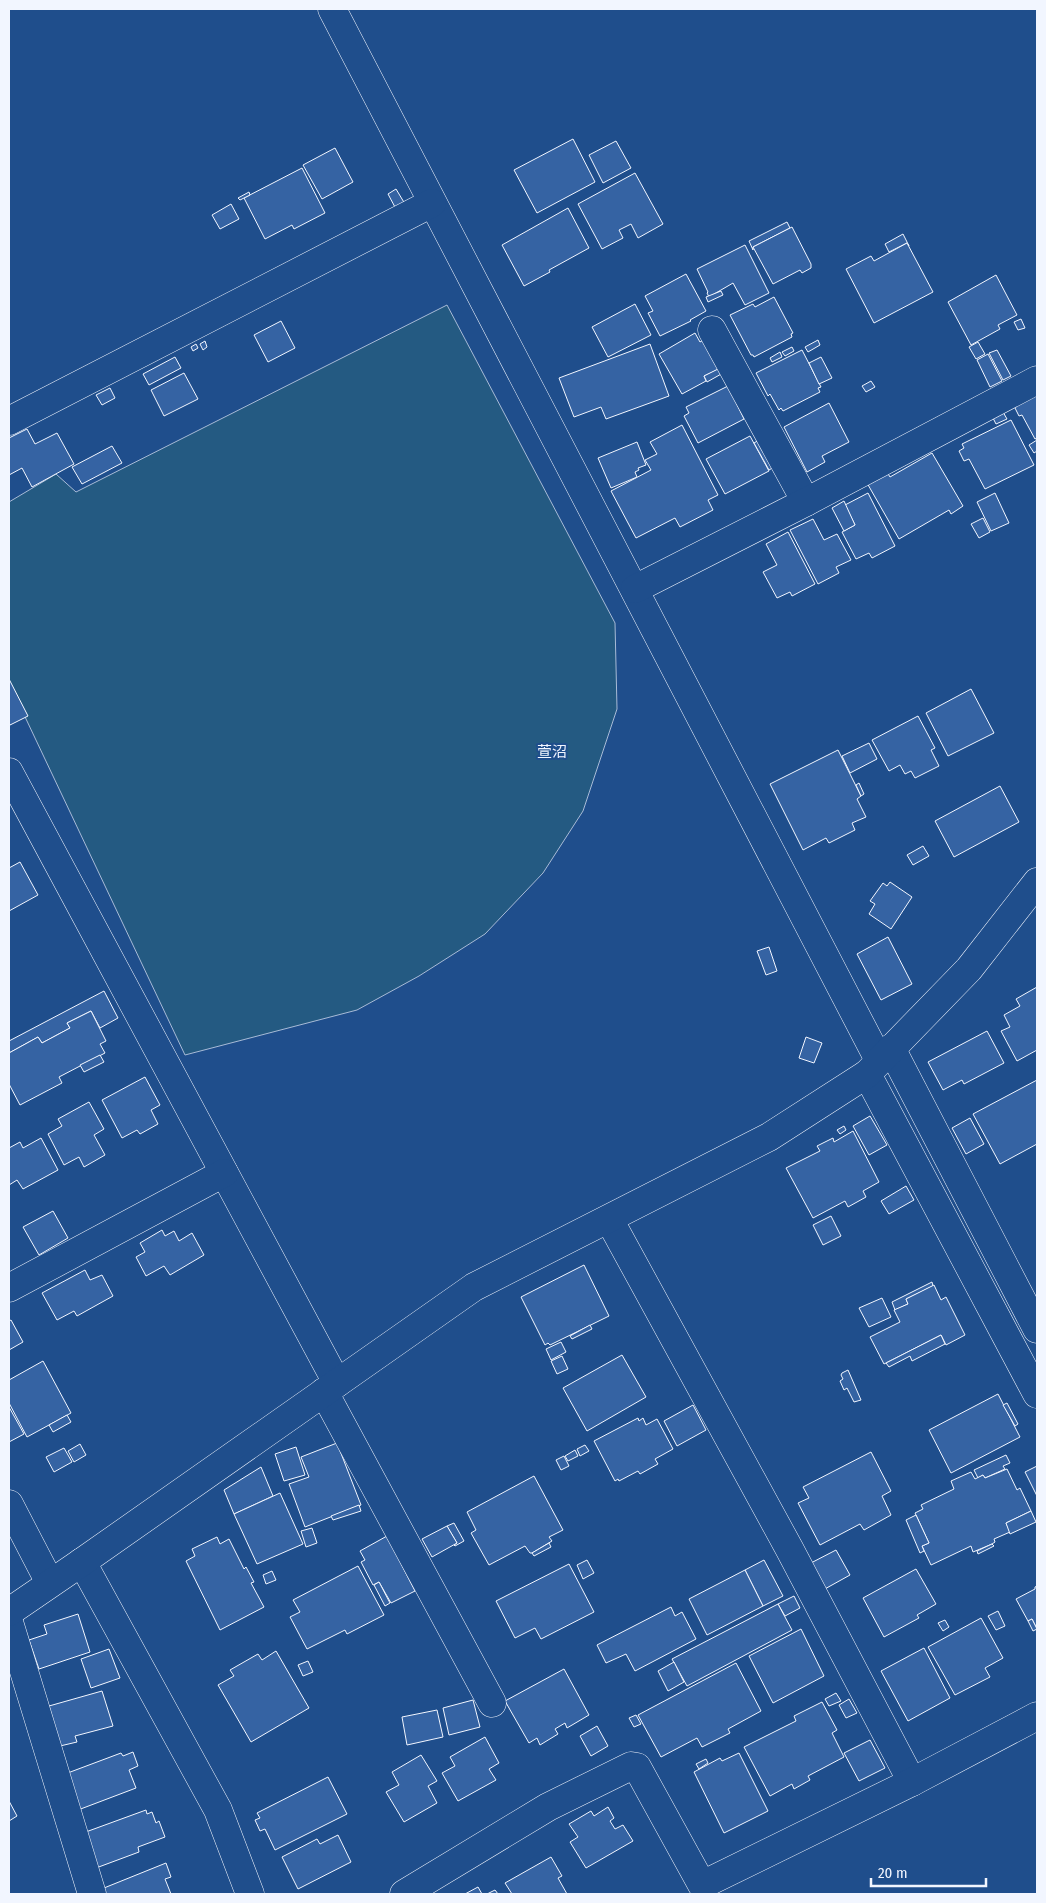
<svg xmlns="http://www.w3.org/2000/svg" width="1046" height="1903" viewBox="0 0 1046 1903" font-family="'Fira Sans Condensed','Noto Sans JP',sans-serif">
	<rect width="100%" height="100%" fill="#1f4e8c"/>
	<!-- green -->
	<path fill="#245a82" stroke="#a8bbd7" d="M 447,305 L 615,623 L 617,709 L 583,811 L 543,873 L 485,934 L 419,976 L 357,1010 L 185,1055 L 9,683 L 9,502 L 56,474 L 76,492 Z"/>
	<!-- building -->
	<g fill="#3563a3" stroke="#f2f6ff">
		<path d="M 573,139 L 595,182 L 537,213 L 514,170 Z"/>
		<path d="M 616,141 L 631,168 L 603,183 L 589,155 Z"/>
		<path d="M 335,148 L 353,182 L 322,199 L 303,165 Z"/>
		<path d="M 302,168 L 325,213 L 294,229 L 292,225 L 265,239 L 244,198 Z"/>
		<path d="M 635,173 L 663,224 L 638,238 L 631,224 L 619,230 L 623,238 L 602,249 L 578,204 Z"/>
		<path d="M 396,189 L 405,204 L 396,209 L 388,194 Z"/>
		<path d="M 249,192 L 250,195 L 240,200 L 238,198 Z"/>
		<path d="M 231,204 L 239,219 L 220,229 L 212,215 Z"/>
		<path d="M 568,208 L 589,248 L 549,270 L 550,272 L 524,286 L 502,245 Z"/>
		<path d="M 787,222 L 790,228 L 753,247 L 753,250 L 749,241 Z"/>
		<path d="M 792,227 L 811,264 L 811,268 L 802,273 L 800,270 L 773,284 L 753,247 Z"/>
		<path d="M 903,234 L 909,246 L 907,243 L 889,252 L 885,244 Z"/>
		<path d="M 907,243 L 933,292 L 874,323 L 846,269 L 871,256 L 874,261 Z"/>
		<path d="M 745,245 L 769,293 L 745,305 L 733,283 L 709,297 L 707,293 L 708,292 L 697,269 Z"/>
		<path d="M 686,274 L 706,311 L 690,320 L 691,321 L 660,336 L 648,313 L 653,311 L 645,296 Z"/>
		<path d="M 996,275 L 1017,315 L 998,325 L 1000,329 L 971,345 L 948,302 Z"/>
		<path d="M 721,291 L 723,295 L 708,302 L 706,297 Z"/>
		<path d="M 774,297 L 793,333 L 791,334 L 792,337 L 754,357 L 753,355 L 751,355 L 730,315 L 753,304 L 755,307 Z"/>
		<path d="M 635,304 L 651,335 L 608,357 L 592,327 Z"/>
		<path d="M 1021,319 L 1025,328 L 1018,330 L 1014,322 Z"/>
		<path d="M 281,321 L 295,348 L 268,362 L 254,335 Z"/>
		<path d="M 695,333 L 700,342 L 705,339 L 719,369 L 704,376 L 706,381 L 682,394 L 659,354 Z"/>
		<path d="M 818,340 L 820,345 L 808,352 L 805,347 Z"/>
		<path d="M 205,341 L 207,347 L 203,350 L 200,344 Z"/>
		<path d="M 978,342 L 985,354 L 976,359 L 969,347 Z"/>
		<path d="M 196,344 L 198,348 L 193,351 L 191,347 Z"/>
		<path d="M 650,344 L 669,396 L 606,419 L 601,407 L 574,417 L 559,378 Z"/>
		<path d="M 792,347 L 794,351 L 785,356 L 782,352 Z"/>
		<path d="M 802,350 L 821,387 L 818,388 L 820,392 L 783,411 L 781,408 L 779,410 L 770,394 L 768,396 L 756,373 Z"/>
		<path d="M 997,350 L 1011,376 L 1003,380 L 989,353 Z"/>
		<path d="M 780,352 L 782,357 L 772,362 L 770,358 Z"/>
		<path d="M 988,354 L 1002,381 L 990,387 L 977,360 Z"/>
		<path d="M 175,357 L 181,368 L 149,385 L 143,374 Z"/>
		<path d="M 821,357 L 832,378 L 819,384 L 809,363 Z"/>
		<path d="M 720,368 L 723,373 L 707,382 L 704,376 Z"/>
		<path d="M 184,373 L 198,399 L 164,416 L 151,390 Z"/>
		<path d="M 871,381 L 875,387 L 866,392 L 862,386 Z"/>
		<path d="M 728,386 L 744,419 L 698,443 L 684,416 L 689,413 L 686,407 Z"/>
		<path d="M 110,388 L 115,398 L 102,405 L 96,395 Z"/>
		<path d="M 1037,393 L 1037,438 L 1035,439 L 1022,415 L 1019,416 L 1014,406 Z"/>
		<path d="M 829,403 L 849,442 L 822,456 L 825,462 L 807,472 L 784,427 Z"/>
		<path d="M 1003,412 L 1007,419 L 996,424 L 993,418 Z"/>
		<path d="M 1011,420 L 1034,465 L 985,489 L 969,459 L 964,461 L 959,451 L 964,448 L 962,444 Z"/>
		<path d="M 682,425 L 718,495 L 708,500 L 713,510 L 680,527 L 675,518 L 636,538 L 611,491 L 651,470 L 645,460 L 657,454 L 650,442 Z"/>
		<path d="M 27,429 L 35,444 L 57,433 L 74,464 L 32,487 L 22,468 L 9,475 L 9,438 Z"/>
		<path d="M 750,436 L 769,471 L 725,494 L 706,459 Z"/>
		<path d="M 759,440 L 774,467 L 769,470 L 754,443 Z"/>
		<path d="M 1037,440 L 1037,451 L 1034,453 L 1029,445 Z"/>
		<path d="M 637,442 L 646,465 L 638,468 L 639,470 L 635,472 L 637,477 L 611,488 L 598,458 Z"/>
		<path d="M 112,446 L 122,463 L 82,484 L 72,467 Z"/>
		<path d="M 932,453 L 963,506 L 951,514 L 949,510 L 899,539 L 867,483 L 887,472 L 890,477 Z"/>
		<path d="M 868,493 L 895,546 L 872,558 L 869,553 L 856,559 L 842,532 L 855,525 L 845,505 Z"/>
		<path d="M 995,493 L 1009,523 L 991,531 L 977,502 Z"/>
		<path d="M 844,501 L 855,525 L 844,531 L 832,508 Z"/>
		<path d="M 983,518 L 990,532 L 979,538 L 971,524 Z"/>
		<path d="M 813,519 L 824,540 L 837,534 L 851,560 L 836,567 L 839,573 L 818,584 L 790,530 Z"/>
		<path d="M 788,532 L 815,584 L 792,596 L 790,592 L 777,598 L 763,572 L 777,565 L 766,544 Z"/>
		<path d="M 9,679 L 28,716 L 10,725 L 9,723 Z"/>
		<path d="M 971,689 L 994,733 L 948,756 L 926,713 Z"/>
		<path d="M 918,716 L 935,748 L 931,750 L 939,766 L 915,778 L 911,771 L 905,774 L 900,765 L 889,771 L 872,740 Z"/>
		<path d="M 869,743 L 877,759 L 850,773 L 842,756 Z"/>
		<path d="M 838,750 L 861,796 L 857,799 L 866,817 L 852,823 L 855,830 L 829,843 L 826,838 L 803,850 L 770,784 Z"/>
		<path d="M 859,783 L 864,794 L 861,796 L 856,785 Z"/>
		<path d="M 1000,786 L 1019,822 L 954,857 L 935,821 Z"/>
		<path d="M 923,846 L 929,856 L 913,865 L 907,855 Z"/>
		<path d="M 20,862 L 38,895 L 9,911 L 9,868 Z"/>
		<path d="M 890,882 L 912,897 L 891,929 L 869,914 L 875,904 L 870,901 L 883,883 L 887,886 Z"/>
		<path d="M 888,937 L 912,984 L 881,1000 L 857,954 Z"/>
		<path d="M 769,947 L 777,971 L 766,975 L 757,951 Z"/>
		<path d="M 1037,987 L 1037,1050 L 1017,1061 L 1001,1031 L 1010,1027 L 1004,1015 L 1020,1006 L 1016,999 Z"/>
		<path d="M 104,991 L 118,1018 L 100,1028 L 91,1011 L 67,1023 L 70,1028 L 42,1043 L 38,1037 L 9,1053 L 9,1041 Z"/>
		<path d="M 91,1011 L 106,1041 L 100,1044 L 105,1053 L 59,1077 L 62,1083 L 20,1105 L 9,1084 L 9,1053 L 38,1037 L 42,1043 L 70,1028 L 67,1023 Z"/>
		<path d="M 987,1031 L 1004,1063 L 964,1084 L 962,1080 L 943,1090 L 928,1062 Z"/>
		<path d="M 806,1037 L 822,1043 L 814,1063 L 799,1058 Z"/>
		<path d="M 100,1055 L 104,1062 L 84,1072 L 80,1065 Z"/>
		<path d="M 145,1077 L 160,1105 L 151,1110 L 158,1124 L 140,1134 L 137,1130 L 122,1138 L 102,1100 Z"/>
		<path d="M 1037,1080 L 1037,1144 L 1000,1164 L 973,1114 Z"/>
		<path d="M 89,1102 L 104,1129 L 94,1135 L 105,1155 L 84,1167 L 79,1157 L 64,1165 L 48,1134 L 62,1126 L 58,1119 Z"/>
		<path d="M 870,1116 L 887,1145 L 869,1155 L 853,1126 Z"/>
		<path d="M 970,1118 L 984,1144 L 966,1154 L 952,1128 Z"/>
		<path d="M 844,1126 L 846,1130 L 840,1134 L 837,1130 Z"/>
		<path d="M 853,1131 L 879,1182 L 863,1191 L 866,1197 L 848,1207 L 845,1201 L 813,1218 L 786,1168 L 820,1151 L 817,1146 L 833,1138 L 834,1142 Z"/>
		<path d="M 41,1138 L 58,1170 L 23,1189 L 17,1180 L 9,1185 L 9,1148 L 20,1142 L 23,1148 Z"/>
		<path d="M 906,1186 L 914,1200 L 889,1214 L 881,1201 Z"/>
		<path d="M 53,1211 L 68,1238 L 39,1255 L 23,1227 Z"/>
		<path d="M 831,1216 L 841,1236 L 823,1245 L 813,1225 Z"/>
		<path d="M 162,1230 L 165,1236 L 174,1231 L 179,1241 L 192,1233 L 204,1255 L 170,1275 L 164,1266 L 146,1276 L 136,1257 L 145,1252 L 140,1243 Z"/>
		<path d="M 584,1265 L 609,1316 L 550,1345 L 548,1343 L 545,1345 L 521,1297 Z"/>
		<path d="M 85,1270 L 90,1280 L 102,1275 L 113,1296 L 77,1316 L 74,1311 L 57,1320 L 42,1293 Z"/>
		<path d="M 932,1282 L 933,1286 L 906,1299 L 908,1304 L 895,1310 L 892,1302 Z"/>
		<path d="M 934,1285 L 941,1300 L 946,1297 L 965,1335 L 946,1345 L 941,1335 L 884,1364 L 870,1337 L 900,1322 L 894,1310 L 908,1304 L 906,1299 Z"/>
		<path d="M 882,1298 L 891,1317 L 869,1327 L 859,1308 Z"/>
		<path d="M 11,1320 L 23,1342 L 9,1350 L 9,1321 Z"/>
		<path d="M 590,1325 L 592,1329 L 572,1339 L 570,1336 Z"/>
		<path d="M 941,1335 L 945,1344 L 912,1361 L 910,1356 L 889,1367 L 886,1363 Z"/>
		<path d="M 561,1342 L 566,1352 L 551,1360 L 546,1349 Z"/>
		<path d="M 622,1355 L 646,1397 L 587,1431 L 563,1388 Z"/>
		<path d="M 562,1356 L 568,1369 L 557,1374 L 551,1361 Z"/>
		<path d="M 43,1361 L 71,1413 L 27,1437 L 9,1403 L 9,1380 Z"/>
		<path d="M 848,1370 L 861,1400 L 854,1402 L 847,1388 L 844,1390 L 840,1381 L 843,1379 L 841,1375 L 842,1373 Z"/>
		<path d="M 998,1394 L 1020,1437 L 951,1473 L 929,1430 Z"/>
		<path d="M 1007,1403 L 1018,1424 L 1015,1426 L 1003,1405 Z"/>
		<path d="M 693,1405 L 706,1430 L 677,1446 L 664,1421 Z"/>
		<path d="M 9,1407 L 24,1434 L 9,1442 Z"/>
		<path d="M 67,1415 L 71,1422 L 53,1432 L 49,1425 Z"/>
		<path d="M 638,1418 L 639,1421 L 643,1418 L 646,1425 L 657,1419 L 673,1449 L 655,1459 L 658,1464 L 640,1474 L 638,1471 L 619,1481 L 618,1479 L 615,1481 L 594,1441 Z"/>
		<path d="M 337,1443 L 361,1505 L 305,1527 L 289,1484 L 309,1477 L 301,1457 Z"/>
		<path d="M 80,1444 L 86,1455 L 74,1462 L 68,1451 Z"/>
		<path d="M 585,1445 L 589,1451 L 580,1456 L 577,1449 Z"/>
		<path d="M 296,1447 L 305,1475 L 284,1481 L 275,1454 Z"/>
		<path d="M 64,1448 L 72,1462 L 54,1472 L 46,1457 Z"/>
		<path d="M 575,1450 L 578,1456 L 568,1461 L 565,1456 Z"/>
		<path d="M 871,1452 L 891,1491 L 882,1496 L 891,1515 L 864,1530 L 860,1524 L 820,1545 L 798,1503 L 809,1498 L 803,1487 Z"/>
		<path d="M 1006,1455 L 1010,1463 L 1003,1466 L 1005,1469 L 985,1478 L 983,1475 L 978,1478 L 974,1470 Z"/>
		<path d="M 564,1456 L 569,1466 L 561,1470 L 556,1460 Z"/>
		<path d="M 1037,1466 L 1037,1496 L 1025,1472 Z"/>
		<path d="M 261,1467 L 273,1496 L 234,1514 L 224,1490 Z"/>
		<path d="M 1007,1469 L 1017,1490 L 1020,1488 L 1031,1511 L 1006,1523 L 1010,1532 L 994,1539 L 995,1542 L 992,1544 L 973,1552 L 971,1546 L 931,1565 L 922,1546 L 929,1543 L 915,1513 L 923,1509 L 921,1505 L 954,1489 L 951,1481 L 971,1472 L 975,1479 L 983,1475 L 985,1478 Z"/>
		<path d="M 534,1476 L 563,1530 L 549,1537 L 552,1541 L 532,1553 L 530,1553 L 525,1546 L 489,1565 L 471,1533 L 476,1530 L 467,1512 Z"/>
		<path d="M 280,1493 L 303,1544 L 257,1564 L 234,1514 Z"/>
		<path d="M 359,1505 L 361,1511 L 333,1520 L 331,1516 Z"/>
		<path d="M 1031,1511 L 1036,1522 L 1010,1534 L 1006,1523 Z"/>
		<path d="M 916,1515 L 929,1543 L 922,1546 L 924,1551 L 920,1553 L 906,1520 Z"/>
		<path d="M 454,1523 L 464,1541 L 455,1546 L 454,1545 L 457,1543 L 447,1526 Z"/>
		<path d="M 447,1526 L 457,1543 L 432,1557 L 422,1539 Z"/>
		<path d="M 312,1528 L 317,1543 L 306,1547 L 301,1531 Z"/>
		<path d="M 387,1536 L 415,1591 L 391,1603 L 379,1582 L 373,1585 L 361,1562 L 365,1560 L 360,1551 Z"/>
		<path d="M 217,1537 L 220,1544 L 229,1539 L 244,1569 L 246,1567 L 254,1582 L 251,1583 L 264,1607 L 220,1630 L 186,1561 L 195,1556 L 192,1549 Z"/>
		<path d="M 549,1543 L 551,1547 L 534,1556 L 532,1553 Z"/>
		<path d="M 992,1544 L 994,1546 L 978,1554 L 977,1551 Z"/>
		<path d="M 836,1550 L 850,1575 L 823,1590 L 809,1564 Z"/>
		<path d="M 587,1560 L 594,1573 L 583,1579 L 577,1565 Z"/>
		<path d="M 764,1560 L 783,1596 L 763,1606 L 745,1570 Z"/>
		<path d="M 569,1564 L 594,1612 L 541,1639 L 535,1628 L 515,1638 L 496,1601 Z"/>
		<path d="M 358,1566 L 384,1615 L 347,1634 L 345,1630 L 307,1649 L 290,1617 L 300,1612 L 293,1600 Z"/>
		<path d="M 916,1569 L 936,1604 L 917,1615 L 919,1618 L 884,1637 L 863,1598 Z"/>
		<path d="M 745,1570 L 763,1606 L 707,1635 L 689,1599 Z"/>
		<path d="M 272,1571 L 276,1580 L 266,1584 L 263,1575 Z"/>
		<path d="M 379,1582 L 390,1603 L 385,1606 L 374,1585 Z"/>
		<path d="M 1037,1586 L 1037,1629 L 1032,1619 L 1028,1621 L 1016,1599 L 1035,1589 L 1035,1587 Z"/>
		<path d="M 794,1596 L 800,1608 L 785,1616 L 778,1604 Z"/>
		<path d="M 778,1604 L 792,1630 L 687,1686 L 672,1659 Z"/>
		<path d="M 671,1607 L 675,1616 L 682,1612 L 696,1639 L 635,1671 L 626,1654 L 606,1663 L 597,1645 Z"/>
		<path d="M 998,1611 L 1005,1626 L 996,1630 L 988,1616 Z"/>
		<path d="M 78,1614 L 90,1652 L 39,1669 L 29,1640 L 47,1634 L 44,1625 Z"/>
		<path d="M 981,1618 L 1003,1658 L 985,1668 L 990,1677 L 955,1695 L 928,1647 Z"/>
		<path d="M 1032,1619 L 1037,1629 L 1033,1631 L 1028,1621 Z"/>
		<path d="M 945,1620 L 949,1627 L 943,1631 L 938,1623 Z"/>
		<path d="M 801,1629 L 824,1676 L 773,1703 L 749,1656 Z"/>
		<path d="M 924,1648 L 950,1698 L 908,1721 L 881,1671 Z"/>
		<path d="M 109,1649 L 120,1678 L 91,1688 L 81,1659 Z"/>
		<path d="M 276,1651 L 309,1708 L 251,1742 L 218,1685 L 234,1676 L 230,1670 L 258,1654 L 262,1660 Z"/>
		<path d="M 308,1661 L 313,1672 L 303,1676 L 298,1665 Z"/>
		<path d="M 674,1662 L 684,1682 L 668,1691 L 658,1671 Z"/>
		<path d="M 736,1663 L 761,1711 L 728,1729 L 730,1733 L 702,1747 L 697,1738 L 661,1757 L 638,1715 Z"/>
		<path d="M 564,1669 L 589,1715 L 567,1728 L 565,1723 L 555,1729 L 558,1734 L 540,1745 L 537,1738 L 529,1743 L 505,1701 Z"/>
		<path d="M 102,1691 L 113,1726 L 75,1736 L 77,1742 L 60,1746 L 49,1706 Z"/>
		<path d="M 836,1693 L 841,1701 L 829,1706 L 825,1699 Z"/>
		<path d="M 849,1699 L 857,1713 L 846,1718 L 839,1705 Z"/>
		<path d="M 473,1700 L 480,1727 L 449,1735 L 443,1708 Z"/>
		<path d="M 822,1702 L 837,1730 L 832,1733 L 844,1757 L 808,1776 L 810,1780 L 794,1789 L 792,1784 L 770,1796 L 744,1747 L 796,1721 L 794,1716 Z"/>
		<path d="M 437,1710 L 443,1737 L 407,1745 L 402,1717 Z"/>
		<path d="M 636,1715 L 641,1724 L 634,1727 L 629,1718 Z"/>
		<path d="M 597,1726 L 608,1746 L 591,1756 L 580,1736 Z"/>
		<path d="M 485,1737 L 499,1763 L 489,1769 L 496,1780 L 458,1801 L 442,1773 L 455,1766 L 450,1757 Z"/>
		<path d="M 870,1740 L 885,1768 L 859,1781 L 844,1753 Z"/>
		<path d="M 133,1752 L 138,1766 L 129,1770 L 136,1788 L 78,1810 L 65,1774 L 121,1753 L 123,1756 Z"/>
		<path d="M 739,1753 L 768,1811 L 724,1833 L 694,1772 L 720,1758 L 722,1761 Z"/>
		<path d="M 421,1755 L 437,1781 L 428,1786 L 437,1803 L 404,1822 L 386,1792 L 399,1785 L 392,1772 Z"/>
		<path d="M 706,1759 L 708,1763 L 699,1769 L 696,1764 Z"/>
		<path d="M 328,1777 L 347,1814 L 275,1850 L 265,1829 L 260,1831 L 255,1820 L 260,1818 L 257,1813 Z"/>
		<path d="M 9,1801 L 17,1816 L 9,1821 Z"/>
		<path d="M 608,1807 L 614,1818 L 610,1821 L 615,1829 L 623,1825 L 633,1841 L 586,1868 L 570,1842 L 578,1837 L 569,1824 L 591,1811 L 594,1816 Z"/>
		<path d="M 146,1810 L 147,1814 L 152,1812 L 156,1823 L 159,1821 L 165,1837 L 138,1847 L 139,1852 L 96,1868 L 83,1833 Z"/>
		<path d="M 338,1835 L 351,1862 L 298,1889 L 282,1857 L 317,1839 L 320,1844 Z"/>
		<path d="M 551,1857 L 562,1876 L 558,1878 L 567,1894 L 512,1894 L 505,1883 Z"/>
		<path d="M 166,1863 L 171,1877 L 165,1879 L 171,1894 L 100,1894 L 99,1890 Z"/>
		<path d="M 478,1887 L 482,1894 L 465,1894 Z"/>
		<path d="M 495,1890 L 498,1894 L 487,1894 Z"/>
	</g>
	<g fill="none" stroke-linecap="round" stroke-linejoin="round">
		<defs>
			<g id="street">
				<path d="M 332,9 L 879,1060"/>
				<path d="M 712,330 L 806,502"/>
				<path d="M 9,421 L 432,203"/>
				<path d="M 635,589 L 806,502 L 1037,380"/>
				<path d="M 9,772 L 337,1383"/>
				<path d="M 891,1048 L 1037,1329"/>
				<path d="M 867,1074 L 1037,1394"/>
				<path d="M 609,1219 L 790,1550 L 912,1782"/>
				<path d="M 9,1288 L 224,1173"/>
				<path d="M 324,1392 L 492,1703"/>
				<path d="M 9,1504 L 50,1583"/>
				<path d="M 82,1562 L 218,1810 L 250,1894"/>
				<path d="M 9,1622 L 92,1894"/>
				<path d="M 404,1894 L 548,1807 L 631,1766 L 637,1767 L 702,1885 L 912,1782 L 1037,1716"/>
			</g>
			<path id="secondary" d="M 9,1612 L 82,1562 L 474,1287 L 769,1137 L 867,1074 L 969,969 L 1037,882"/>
		</defs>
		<!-- street casing -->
		<use href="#street" stroke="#f2f6ff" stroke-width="29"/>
		<!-- secondary casing -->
		<use href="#secondary" stroke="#f2f6ff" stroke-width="29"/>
		<!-- street -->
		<use href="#street" stroke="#1f4e8c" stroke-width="28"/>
		<!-- secondary -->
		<use href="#secondary" stroke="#1f4e8c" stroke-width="28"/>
	</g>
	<g text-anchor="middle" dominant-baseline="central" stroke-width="4" stroke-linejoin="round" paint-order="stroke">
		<!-- quarter labels -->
		<g font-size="15" fill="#f2f6ff" stroke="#1f4e8c">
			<text x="552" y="752">萱沼</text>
		</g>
	</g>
	<!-- border -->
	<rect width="1046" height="1903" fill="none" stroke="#f2f6ff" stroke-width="20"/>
	<!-- scale -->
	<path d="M871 1878v8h115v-8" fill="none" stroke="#f2f6ff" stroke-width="2.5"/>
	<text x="878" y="1878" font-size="15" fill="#f2f6ff" stroke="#1f4e8c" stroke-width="4" paint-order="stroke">20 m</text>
</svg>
